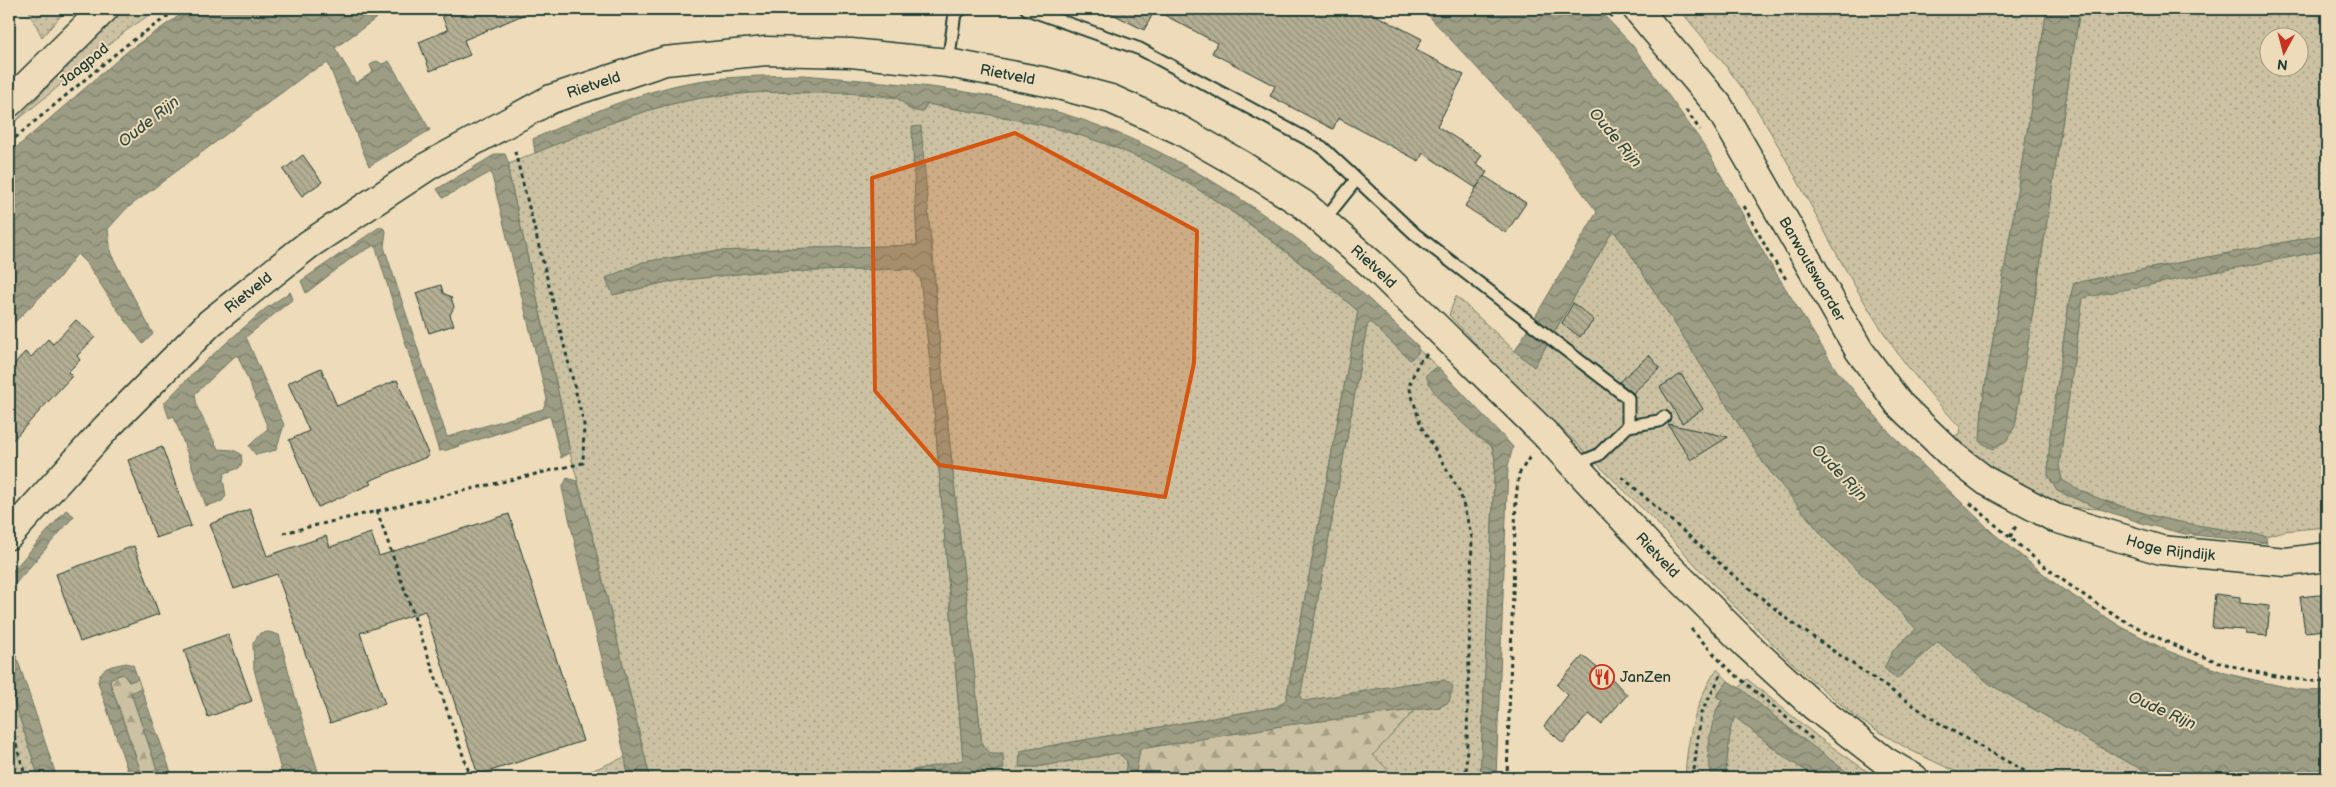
<svg xmlns="http://www.w3.org/2000/svg" width="2336" height="787" viewBox="0 0 2336 787" font-family="'Balsamiq Sans',sans-serif">
	<defs>
		<pattern id="grass-dots" width="8" height="8" patternUnits="userSpaceOnUse" patternTransform="scale(1.25)"><rect width="8" height="8" fill="#ccc2a3"/><path d="M2 2h.1M6 6h.1" fill="none" stroke="#a59f86" stroke-width="1.8" stroke-linecap="round"/></pattern>
		<pattern id="forest-firs" width="22" height="20" patternUnits="userSpaceOnUse" patternTransform="scale(1.25)"><rect width="22" height="20" fill="#ccc2a3"/><path d="M5 1l3.5 6h-7zM16 11l3.5 6h-7z" fill="#a59f86"/></pattern>
		<pattern id="water-waves" width="16" height="10" patternUnits="userSpaceOnUse" patternTransform="scale(1.25)"><rect width="16" height="10" fill="#9c9d84"/><path d="M0 5q4-4 8 0t8 0" fill="none" stroke="#7f816d"/></pattern>
		<pattern id="building-back-hatch" width="6" height="6" patternUnits="userSpaceOnUse" patternTransform="scale(1.25)"><rect width="6" height="6" fill="#b4af94"/><path d="M-1 5l2 2M0 0l6 6M5-1l2 2" fill="none" stroke="#92907a"/></pattern>
	</defs>
	<rect width="100%" height="100%" fill="#eedbb9"/>
	<filter id="ink" filterUnits="userSpaceOnUse"><feTurbulence type="fractalNoise" baseFrequency=".02" numOctaves="2"/><feDisplacementMap in="SourceGraphic" scale="10" xChannelSelector="R" yChannelSelector="G"/><feConvolveMatrix kernelMatrix="1 2 1 2 8 2 1 2 1" color-interpolation-filters="sRGB"/></filter>
	<g filter="url(#ink)">
		<!-- grass -->
		<g fill="url(#grass-dots)" stroke="#76806c" fill-rule="evenodd">
			<path d="M 28,9 L 67,9 L 42,37 Z"/>
			<path d="M 124,9 L 158,9 L 127,30 L 14,123 L 96,34 Z"/>
			<path d="M 1679,9 L 2047,9 L 1982,406 L 1980,442 L 2005,443 L 2015,426 L 2080,9 L 2327,9 L 2327,234 L 2074,283 L 2069,302 L 2050,436 L 2048,475 L 2057,491 L 2100,509 L 2061,507 L 2013,483 L 1949,438 L 1959,434 L 1960,427 C 1936,401 1912,374 1892,345 C 1840,270 1804,185 1756,108 C 1733,73 1706,41 1679,9 ZM 2268,38 L 2298,38 L 2298,68 L 2268,68 Z"/>
			<path d="M 762,92 L 848,93 L 897,98 L 910,110 L 922,112 L 926,104 C 978,113 1031,120 1082,136 C 1189,168 1274,242 1358,311 L 1286,700 L 1276,707 L 1020,751 L 1020,767 L 1036,767 L 1118,753 L 1127,760 L 1124,778 L 962,778 L 1004,769 L 982,745 L 941,360 L 933,252 L 913,127 L 917,245 L 714,251 L 643,262 L 606,278 L 613,295 L 667,282 L 756,272 L 913,269 L 920,278 L 930,361 L 963,761 L 874,778 L 650,778 L 589,522 L 570,453 L 562,409 L 509,175 L 509,164 L 587,131 L 661,106 L 702,98 Z"/>
			<path d="M 1613,230 L 1626,247 L 1764,464 L 1827,541 L 1892,603 L 1916,629 L 1894,649 L 1884,668 L 1897,679 L 1938,642 L 1991,685 L 2125,761 L 2156,776 L 2155,778 L 1969,778 L 1910,750 L 1858,719 L 1791,662 L 1726,598 L 1656,522 L 1562,429 L 1522,394 L 1449,315 L 1456,296 L 1515,351 L 1534,367 Z"/>
			<path d="M 2327,250 L 2327,527 L 2283,531 L 2266,536 L 2170,521 L 2087,495 L 2062,480 L 2059,466 L 2083,297 Z"/>
			<path d="M 1370,321 L 1410,359 L 1418,353 L 1418,349 L 1438,367 L 1432,370 L 1473,434 L 1492,447 L 1495,459 L 1480,778 L 1396,778 L 1373,755 L 1415,710 L 1440,707 L 1445,680 L 1412,683 L 1305,701 L 1300,698 L 1367,326 Z"/>
			<path d="M 1717,669 L 1728,681 L 1717,696 L 1722,700 L 1716,711 L 1713,778 L 1685,778 C 1687,740 1695,701 1717,669 Z"/>
			<path d="M 1747,679 L 1818,737 L 1877,778 L 1855,778 L 1824,756 L 1739,688 Z"/>
			<path d="M 9,685 L 39,778 L 9,778 Z"/>
			<path d="M 1735,717 L 1786,758 L 1817,778 L 1725,778 L 1731,726 Z"/>
			<path d="M 625,757 L 628,778 L 574,778 Z"/>
		</g>
		<!-- forest -->
		<g fill="url(#forest-firs)" stroke="#76806c">
			<path d="M 123,674 L 129,682 L 138,679 L 141,688 L 131,693 L 160,778 L 143,778 L 110,682 L 111,678 Z"/>
			<path d="M 1415,710 L 1373,755 L 1396,778 L 1135,778 L 1140,749 L 1287,725 Z"/>
		</g>
		<!-- water -->
		<g fill="url(#water-waves)" stroke="#6a7764">
			<path d="M 189,9 L 389,9 L 335,48 L 356,83 L 373,72 L 370,65 L 377,61 L 382,64 L 389,61 L 430,130 L 369,166 L 328,63 L 308,73 L 126,209 L 108,229 L 111,254 L 153,334 L 143,344 L 114,305 L 88,265 L 77,254 L 58,279 L 9,328 L 9,154 L 129,50 Z"/>
			<path d="M 1419,9 L 1598,9 L 1633,46 L 1706,148 L 1766,257 L 1837,371 L 1891,434 L 1993,533 L 2061,588 L 2120,626 L 2168,651 L 2228,674 L 2299,690 L 2327,691 L 2327,778 L 2166,778 L 2156,776 L 2125,761 L 1991,685 L 1938,642 L 1897,679 L 1884,668 L 1894,649 L 1916,629 L 1892,603 L 1827,541 L 1764,464 L 1626,247 L 1613,230 L 1534,367 L 1515,351 L 1597,212 L 1541,137 L 1428,15 Z"/>
			<path d="M 2047,9 L 2080,9 L 2015,426 L 2005,443 L 1993,449 L 1980,442 L 1982,406 Z"/>
			<path d="M 803,75 C 883,82 965,87 1043,108 C 1150,136 1244,195 1329,264 C 1360,289 1389,319 1418,346 L 1418,353 L 1410,360 L 1370,322 L 1367,326 L 1300,698 L 1305,701 L 1412,683 L 1445,680 L 1453,686 L 1449,702 L 1440,707 L 1287,725 L 1140,749 L 1135,778 L 1124,778 L 1127,761 L 1118,753 L 1036,767 L 1019,767 L 1020,751 L 1276,707 L 1286,700 L 1358,311 C 1276,241 1188,168 1082,136 C 1032,120 979,113 927,104 L 922,112 C 903,109 909,104 897,98 C 889,94 841,93 829,93 C 786,93 743,90 701,98 C 643,108 589,131 535,153 L 533,139 C 577,119 622,99 669,87 C 709,76 762,76 803,75 Z"/>
			<path d="M 921,126 L 941,360 L 982,745 L 992,754 L 1003,754 L 1004,769 L 962,778 L 874,778 L 963,760 L 930,361 L 920,278 L 912,269 L 756,272 L 667,282 L 613,295 L 606,278 L 643,262 L 714,251 L 917,245 L 912,127 Z"/>
			<path d="M 496,154 L 505,154 L 509,164 L 509,175 L 562,409 L 570,453 L 561,458 L 550,416 L 447,450 L 439,451 L 375,245 L 354,256 L 306,293 L 301,281 L 381,226 L 386,231 L 384,247 L 447,437 L 543,409 L 547,399 L 491,172 L 443,198 L 437,189 Z"/>
			<path d="M 2327,234 L 2327,250 L 2083,298 L 2059,466 L 2062,480 C 2123,517 2196,525 2266,536 L 2267,543 L 2185,534 L 2145,524 L 2100,509 L 2057,491 L 2048,475 L 2050,436 L 2069,302 L 2074,283 Z"/>
			<path d="M 290,292 L 293,299 L 246,337 L 284,425 L 276,450 L 256,455 L 249,446 L 268,428 L 238,356 L 235,356 L 195,394 L 197,407 L 218,449 L 233,450 L 241,454 L 242,462 L 239,468 L 225,473 L 223,479 L 226,496 L 222,501 L 206,506 L 174,416 L 169,418 L 164,403 L 200,366 L 265,309 Z"/>
			<path d="M 1438,367 L 1513,447 L 1508,466 L 1496,778 L 1480,778 L 1495,459 L 1492,447 C 1472,433 1432,399 1426,375 Z"/>
			<path d="M 567,478 L 577,481 L 589,522 L 650,778 L 628,778 L 625,757 L 562,488 Z"/>
			<path d="M 66,510 L 74,516 L 9,591 L 9,575 Z"/>
			<path d="M 269,632 L 279,635 L 295,696 L 320,778 L 283,778 L 254,669 L 253,643 L 260,633 Z"/>
			<path d="M 9,634 L 57,778 L 39,778 L 9,685 Z"/>
			<path d="M 126,663 L 133,665 L 138,679 L 129,682 L 123,674 L 111,678 L 110,683 L 143,778 L 130,778 L 98,682 C 100,666 113,666 126,663 Z"/>
			<path d="M 1728,681 L 1743,690 L 1779,721 L 1855,778 L 1817,778 L 1786,758 L 1735,717 L 1731,726 L 1725,778 L 1713,778 C 1704,756 1710,721 1722,700 L 1716,696 Z"/>
			<path d="M 141,688 L 173,778 L 160,778 L 131,693 Z"/>
		</g>
		<!-- building -->
		<g fill="url(#building-back-hatch)" stroke="#1f3d34">
			<path d="M 459,9 L 537,9 L 464,40 L 470,55 L 430,71 L 419,42 L 448,30 L 442,16 Z"/>
			<path d="M 1103,9 L 1364,9 L 1422,39 L 1416,50 L 1464,75 L 1437,126 L 1482,155 L 1476,164 L 1487,172 L 1476,188 L 1423,153 L 1419,161 L 1338,118 L 1333,129 L 1270,96 L 1275,86 L 1212,53 L 1217,43 L 1155,10 L 1144,30 Z"/>
			<path d="M 303,155 L 322,182 L 302,196 L 283,170 Z"/>
			<path d="M 1484,176 L 1526,203 L 1506,233 L 1465,206 Z"/>
			<path d="M 441,285 L 443,293 L 451,297 L 454,307 L 450,315 L 454,325 L 429,333 L 416,293 Z"/>
			<path d="M 1573,303 L 1594,320 L 1580,337 L 1562,323 Z"/>
			<path d="M 76,320 L 95,337 L 77,356 L 80,360 L 68,372 L 72,376 L 9,444 L 9,370 L 25,352 L 31,357 L 48,339 L 53,344 Z"/>
			<path d="M 1649,355 L 1660,368 L 1633,393 L 1619,382 Z"/>
			<path d="M 321,368 L 337,406 L 397,380 L 429,456 L 369,481 L 371,484 L 318,507 L 289,440 L 309,431 L 288,383 Z"/>
			<path d="M 1681,374 L 1703,409 L 1682,423 L 1660,387 Z"/>
			<path d="M 1668,424 L 1728,437 L 1691,460 Z"/>
			<path d="M 162,447 L 191,526 L 156,538 L 128,460 Z"/>
			<path d="M 250,509 L 267,556 L 326,536 L 330,547 L 371,533 L 379,556 L 509,514 L 583,741 L 478,775 L 425,611 L 360,633 L 385,704 L 330,723 L 277,574 L 234,589 L 210,524 Z"/>
			<path d="M 134,546 L 159,614 L 80,642 L 56,574 Z"/>
			<path d="M 2215,594 L 2240,597 L 2240,603 L 2270,606 L 2267,636 L 2246,634 L 2246,630 L 2212,628 Z"/>
			<path d="M 2327,594 L 2327,630 L 2305,632 L 2300,597 Z"/>
			<path d="M 228,634 L 252,701 L 208,717 L 184,650 Z"/>
			<path d="M 1583,656 L 1596,667 L 1604,670 L 1627,695 L 1601,724 L 1589,714 L 1563,743 L 1544,726 L 1568,695 L 1557,685 Z"/>
		</g>
		<g fill="none" stroke-linecap="round" stroke-linejoin="round">
			<defs>
				<g id="lane">
					<path d="M 1027,9 L 1140,49 L 1322,147 L 1415,234 L 1628,398 L 1628,426 L 1598,455 L 1574,465"/>
					<path d="M 948,63 L 955,13 L 962,9"/>
					<path d="M 1324,220 L 1356,180"/>
					<path d="M 1628,426 L 1659,421 L 1664,417"/>
				</g>
				<g id="secondary">
					<path id="s1" d="M 1637,9 L 1718,105 L 1859,350 L 1899,404 L 1952,455 L 1986,481 L 2055,518 L 2161,550 L 2286,562 L 2327,557"/>
					<path d="M 9,103 L 104,9"/>
					<path id="s2" d="M 9,535 L 107,427 L 210,323 L 308,245 L 428,166 L 551,99 L 665,61 L 766,51 L 851,53 L 948,63 L 1047,82 L 1111,99 L 1180,130 L 1243,166 L 1303,204 L 1375,267 L 1544,433 L 1659,557 L 1747,645 L 1814,706 L 1885,761 L 1914,778"/>
				</g>
			</defs>
			<!-- lane casing -->
			<use href="#lane" stroke="#1f3d34" stroke-width="15"/>
			<!-- secondary casing -->
			<use href="#secondary" stroke="#1f3d34" stroke-width="31"/>
			<!-- path -->
			<g stroke="#1f3d34" stroke-width="3" stroke-dasharray="4 4" stroke-linecap="butt">
				<path d="M 1605,9 L 1613,17"/>
				<path d="M 1686,110 L 1700,130"/>
				<path d="M 9,143 L 125,46 L 178,9"/>
				<path d="M 1744,206 L 1769,253 L 1786,279"/>
				<path d="M 1427,354 L 1418,363 L 1409,386 L 1421,426 L 1460,492 L 1472,538 L 1466,778"/>
				<path d="M 1622,477 L 1733,575 L 1794,624 L 1942,725 L 2037,778"/>
				<path d="M 1970,503 C 2001,529 2031,557 2064,581 C 2141,638 2231,677 2327,682"/>
				<path d="M 377,511 L 583,463 L 584,424 L 514,148"/>
				<path d="M 283,533 L 377,511 L 471,778"/>
				<path d="M 2010,537 L 2016,526"/>
				<path d="M 9,567 L 15,560"/>
				<path d="M 1691,629 L 1725,666 L 1812,739"/>
				<path d="M 9,721 L 26,778"/>
				<path d="M 1507,778 L 1516,498 L 1519,474 L 1531,455"/>
				<path d="M 1693,778 L 1701,713 L 1721,675"/>
			</g>
			<!-- lane -->
			<use href="#lane" stroke="#eedbb9" stroke-width="11"/>
			<!-- secondary -->
			<use href="#secondary" stroke="#eedbb9" stroke-width="28"/>
		</g>
	</g>
	<!-- marked area -->
	<path fill="#d45610" fill-opacity="0.2" stroke="#d45610" stroke-width="4" stroke-linejoin="round" d="M 1015,133 L 1197,231 L 1194,363 L 1165,497 L 939,465 L 875,391 L 872,178 Z"/>
	<!-- icons -->
	<defs>
		<symbol id="restaurant-ring" viewBox="-11 -11 22 22"><circle r="9.5" fill="#eedbb9" stroke="#c8321e" stroke-width="1.5"/><path d="M-5-6h1v4h1v-4h1v4h1v-4h1v5L-1.5 .5V6h-2V.5L-5-1ZM5-6V6H3V1.5H1.5Q1.5-4 5-6Z" fill="#c8321e"/></symbol>
	</defs>
	<g fill-rule="evenodd">
		<use href="#restaurant-ring" x="1588" y="663" width="28" height="28"/>
	</g>
	<g text-anchor="middle" dominant-baseline="central" stroke-width="4" stroke-linejoin="round" paint-order="stroke">
		<!-- street labels -->
		<g font-size="15" fill="#1f3d34" stroke="#eedbb9">
			<text transform="translate(84 65) rotate(-39)">Jaagpad</text>
			<text stroke="none"><textPath href="#s2" startOffset="1166">Rietveld</textPath></text>
			<text stroke="none"><textPath href="#s2" startOffset="746">Rietveld</textPath></text>
			<text stroke="none"><textPath href="#s2" startOffset="1586">Rietveld</textPath></text>
			<text stroke="none"><textPath href="#s1" startOffset="315">Barwoutswaarder</textPath></text>
			<text stroke="none"><textPath href="#s2" startOffset="341">Rietveld</textPath></text>
			<text stroke="none"><textPath href="#s1" startOffset="790">Hoge Rijndijk</textPath></text>
			<text stroke="none"><textPath href="#s2" startOffset="1991">Rietveld</textPath></text>
		</g>
		<!-- poi labels -->
		<g font-size="15" fill="#1f3d34" stroke="#eedbb9" text-anchor="start">
			<text x="1620" y="677">JanZen</text>
		</g>
		<!-- water labels -->
		<g font-size="16" font-style="italic" fill="#324b40" stroke="#eedbb9">
			<text transform="translate(149 122) rotate(-38)">Oude Rijn</text>
			<text transform="translate(1615 138) rotate(50)">Oude Rijn</text>
			<text transform="translate(1839 473) rotate(46)">Oude Rijn</text>
			<text transform="translate(2162 711) rotate(24)">Oude Rijn</text>
		</g>
	</g>
	<!-- margin -->
	<rect width="2336" height="787" fill="none" stroke="#eedbb9" stroke-width="30"/>
	<rect x="15" y="15" width="2306" height="757" fill="none" stroke="#1f3d34" stroke-width="2" filter="url(#ink)"/>
	<!-- north arrow -->
	<g transform="translate(2284 52) rotate(187)"><circle r="24" fill="#eedbb9" stroke="#9b9c84"/>
	<path d="M0-4L9 19L0 12L-9 19Z" fill="#c8321e"/>
	<text y="-8" font-size="14" font-weight="bold" text-anchor="middle" fill="#1f3d34">N</text>
	</g>
</svg>
